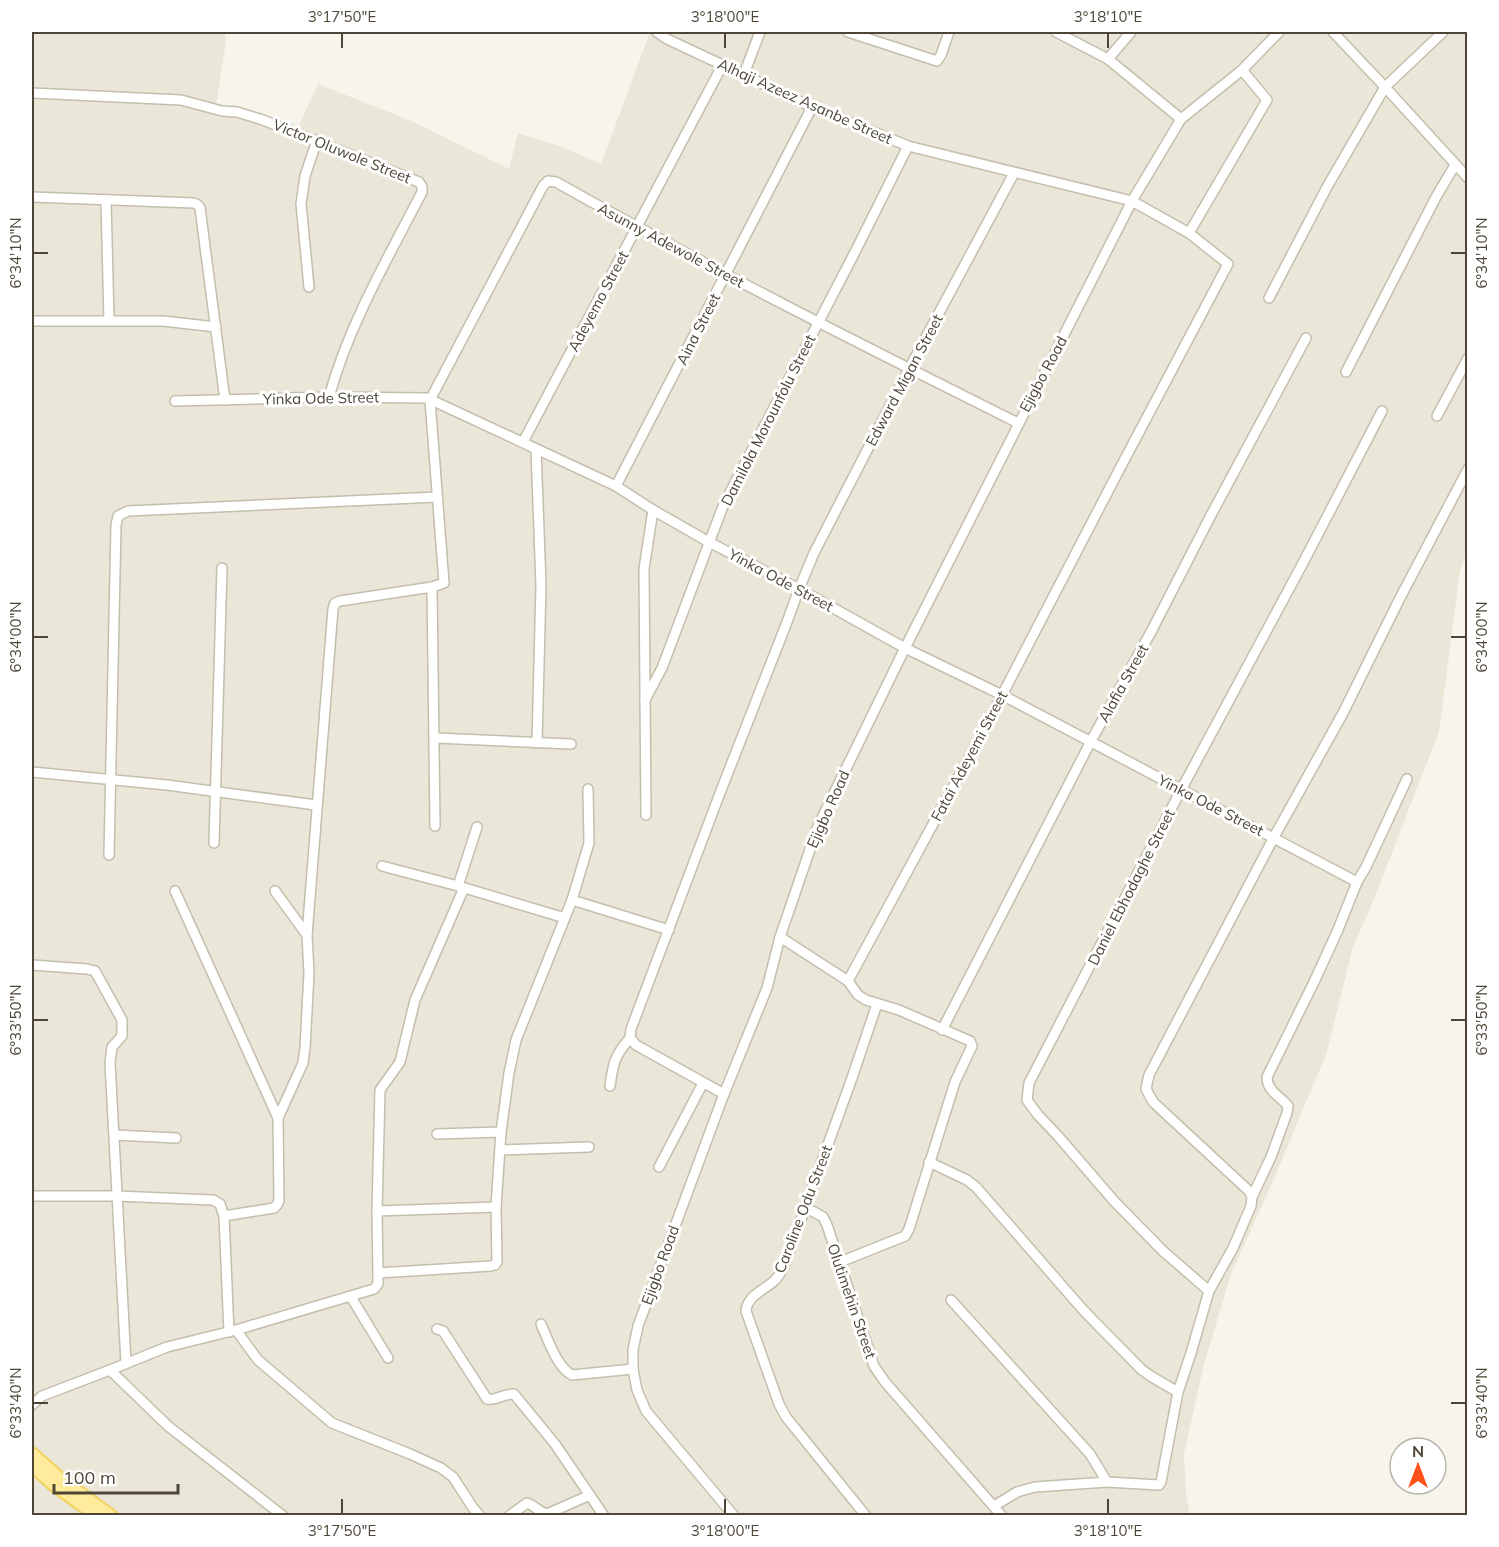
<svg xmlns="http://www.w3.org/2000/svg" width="1499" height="1547" viewBox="0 0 1499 1547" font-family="Mulish,sans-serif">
	<rect width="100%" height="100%" fill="#f7f4eb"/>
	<!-- residential -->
	<path fill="#ebe7d8" d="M 32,32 L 225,32 L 226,42 L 216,105 L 299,125 L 318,84 L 414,122 L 509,169 L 518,133 L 559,146 L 601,164 L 650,32 L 1467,32 L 1468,547 L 1460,571 L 1439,732 L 1370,909 L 1353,947 L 1327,1052 L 1273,1181 L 1231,1274 L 1203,1368 L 1184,1454 L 1186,1493 L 1190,1515 L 32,1515 Z"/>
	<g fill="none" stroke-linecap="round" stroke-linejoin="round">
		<defs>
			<g id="minor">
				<path d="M 657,32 L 667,39 L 812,107 L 908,146 L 1132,201 L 1189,233 L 1228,264 L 1118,472 L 985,728 L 848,981"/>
				<path d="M 848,32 L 937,61 L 941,55 L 949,32"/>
				<path d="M 1056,32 L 1108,59 L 1181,119"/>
				<path d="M 1333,32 L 1385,87 L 1468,178"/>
				<path d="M 1108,59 L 1131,32"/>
				<path d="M 744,74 L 760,32"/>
				<path d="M 32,93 L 181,100 L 222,111 L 237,112 L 263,120 L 419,182 L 422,187 L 422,192 C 388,258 349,324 329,397"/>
				<path d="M 32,197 L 194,203 L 198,205 L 200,208 L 225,400"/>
				<path d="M 106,200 L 109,321"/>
				<path d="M 1189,233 L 1267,100 L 1242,70"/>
				<path d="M 309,287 L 301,204 L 305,176 L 317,140"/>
				<path d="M 1269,298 L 1327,187 L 1385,87 L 1443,32"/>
				<path d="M 32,321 L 163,321 L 216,327"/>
				<path d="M 1346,372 L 1436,197 L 1455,165"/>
				<path d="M 175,401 L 329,397 L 427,398 L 616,486 L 653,510 L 709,542 L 799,589 L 905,648 L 1002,695 L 1357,882"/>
				<path d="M 1437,416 L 1468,358"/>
				<path d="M 523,442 L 723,64"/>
				<path d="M 536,449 L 541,585 L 537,743"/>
				<path d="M 616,486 L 812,107"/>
				<path d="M 432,587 L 435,826"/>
				<path d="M 645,700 L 662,668 L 723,506 L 855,252 L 908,146"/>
				<path d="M 435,738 L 571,744"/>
				<path d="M 32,772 L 167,785 L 316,805"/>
				<path d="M 646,815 L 644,569 L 653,510"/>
				<path d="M 214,843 L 222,568"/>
				<path d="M 109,855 L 116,525 L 118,516 L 128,511 L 437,497"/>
				<path d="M 382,866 L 458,886 L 565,918"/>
				<path d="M 458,886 L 477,827"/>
				<path d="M 175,891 L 278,1118 L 279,1201 L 277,1205 L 274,1208 L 224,1216"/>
				<path d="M 275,891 L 307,935"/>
				<path d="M 572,900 L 669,930"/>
				<path d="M 780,937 L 848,981 L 858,995 L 866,1000 L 899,1010 L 970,1041 L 972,1046 L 955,1082 L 909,1229 L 905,1236 L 840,1262"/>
				<path d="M 32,965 L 87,969 L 95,971 L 122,1020 L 122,1036 L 112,1047 L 110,1063 L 126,1363"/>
				<path d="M 942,1030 L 1091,741 L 1152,630 L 1210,517 L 1306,338"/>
				<path d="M 610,1086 C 613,1063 615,1055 630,1038"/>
				<path d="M 724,1094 L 636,1045 L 630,1038 L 631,1029 L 720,793 L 787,622 L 799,589 L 814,553 L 909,369 L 1014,173"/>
				<path d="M 278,1118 L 303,1063 L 305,1048 L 309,973 L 307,935 L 333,609 L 335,603 L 340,601 L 432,587 L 444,583 L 430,400 L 543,186 L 548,181 L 556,182 C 707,267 862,345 1018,423"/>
				<path d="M 437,1134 L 501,1132"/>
				<path d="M 115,1135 L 176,1138"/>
				<path d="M 500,1150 L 589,1147"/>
				<path d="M 929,1162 L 967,1180 L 976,1187 L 1084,1311 L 1142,1370 L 1152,1377 L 1178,1392 L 1191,1353 L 1209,1291 L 1233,1248 L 1251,1206 L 1252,1197 L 1249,1191 L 1153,1102 L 1146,1089 L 1149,1075 L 1274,837 L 1343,713 L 1400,598 L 1468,469"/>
				<path d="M 659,1167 L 703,1083"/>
				<path d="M 32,1196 L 116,1196 L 213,1200 L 220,1204 L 224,1216 L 229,1332"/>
				<path d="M 1252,1197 L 1271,1157 L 1287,1113 L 1288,1106 C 1280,1096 1267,1091 1267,1077 L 1314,982 L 1337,932 L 1357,882 L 1366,867 L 1407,779"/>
				<path d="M 805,1207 L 823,1217 L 827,1225 L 874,1366 L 885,1382 L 1002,1516"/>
				<path d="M 377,1211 L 496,1207"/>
				<path d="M 378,1273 L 491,1266 L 495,1265 L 497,1262 L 496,1207 L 501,1132 L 509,1073 L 516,1040 L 572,900 L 589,843 L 588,789"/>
				<path d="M 1209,1291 L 1163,1251 L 1114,1201 L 1058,1136 L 1038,1115 L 1027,1100 L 1029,1083 L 1181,790 L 1304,561 L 1382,411"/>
				<path d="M 351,1297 L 388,1358"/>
				<path d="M 951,1300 L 1090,1454 L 1107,1482"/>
				<path d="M 541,1324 C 548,1340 557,1367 572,1375 L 633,1369"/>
				<path d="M 437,1329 L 443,1331 L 487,1399 C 496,1401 505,1393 514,1394 L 555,1444 L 604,1516"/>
				<path d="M 236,1330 L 258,1360 L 332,1423 L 410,1454 L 441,1468 L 453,1477 L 473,1508 L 480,1516"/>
				<path d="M 110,1370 L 168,1426 L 283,1516"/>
				<path d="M 32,1405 L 42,1396 L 110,1370 L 167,1347 L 236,1330 L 374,1289 L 378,1284 L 378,1273 L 377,1211 L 380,1090 L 400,1062 L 415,1000 L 464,888"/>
				<path d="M 994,1506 L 1017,1492 L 1035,1487 L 1107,1482 L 1159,1485 L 1161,1482 L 1178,1392"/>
				<path d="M 509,1516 L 527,1503 C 534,1505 539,1512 547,1514 L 590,1495"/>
				<path d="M 734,1516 L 646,1411 L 637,1390 L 633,1369 L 633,1350 L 638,1326 L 724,1094 L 767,988 L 780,937 L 818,826 L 905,648 L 1132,201 L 1181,119 L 1242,70 L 1279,32"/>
				<path d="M 866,1516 L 786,1417 L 779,1404 L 746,1311 C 747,1296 764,1290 774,1281 C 778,1278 780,1273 783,1269 L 852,1078 L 877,1004"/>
			</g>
			<g id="major">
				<path d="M 32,1453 L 58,1476 L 112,1516"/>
				<path d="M 32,1466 L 52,1484 L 96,1516"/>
			</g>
		</defs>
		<!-- minor casing -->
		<use href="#minor" stroke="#c4beac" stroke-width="12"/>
		<!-- major casing -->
		<use href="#major" stroke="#f2d25e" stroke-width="14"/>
		<!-- minor -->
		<use href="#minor" stroke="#fff" stroke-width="9"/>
		<!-- major -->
		<use href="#major" stroke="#ffeb9c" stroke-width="10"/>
	</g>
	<!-- ticks -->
	<path fill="none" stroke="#4d4637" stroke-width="2" d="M 342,33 L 342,48M 725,33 L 725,48M 1108,33 L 1108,48M 33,253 L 48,253M 1451,253 L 1466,253M 33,637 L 48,637M 1451,637 L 1466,637M 33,1020 L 48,1020M 1451,1020 L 1466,1020M 33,1403 L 48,1403M 1451,1403 L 1466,1403M 342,1499 L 342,1514M 725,1499 L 725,1514M 1108,1499 L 1108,1514"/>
	<g text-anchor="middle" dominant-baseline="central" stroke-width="6" stroke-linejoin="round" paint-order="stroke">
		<!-- street labels -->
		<g font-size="15" fill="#4d4637" stroke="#fff">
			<text transform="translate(805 101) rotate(24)">Alhaji Azeez Asanbe Street</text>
			<text transform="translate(342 151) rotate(22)">Victor Oluwole Street</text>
			<text transform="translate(671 245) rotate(28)">Asunny Adewole Street</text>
			<text transform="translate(598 301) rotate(-62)">Adeyemo Street</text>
			<text transform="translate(698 329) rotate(-63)">Aina Street</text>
			<text transform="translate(1043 374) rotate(-62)">Ejigbo Road</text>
			<text transform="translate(904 380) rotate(-62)">Edward Migan Street</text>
			<text transform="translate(321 398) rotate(-1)">Yinka Ode Street</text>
			<text transform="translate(768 420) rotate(-63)">Damilola Morounfolu Street</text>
			<text transform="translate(781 580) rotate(28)">Yinka Ode Street</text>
			<text transform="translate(1123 683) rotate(-61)">Alafia Street</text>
			<text transform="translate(969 756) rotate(-62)">Fatai Adeyemi Street</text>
			<text transform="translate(1211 805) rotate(27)">Yinka Ode Street</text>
			<text transform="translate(828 809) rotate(-66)">Ejigbo Road</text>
			<text transform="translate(1131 887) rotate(-63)">Daniel Ebhodaghe Street</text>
			<text transform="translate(803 1209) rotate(-69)">Caroline Odu Street</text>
			<text transform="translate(660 1265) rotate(-70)">Ejigbo Road</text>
			<text transform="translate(852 1301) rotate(71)">Olutimehin Street</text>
		</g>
	</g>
	<!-- border -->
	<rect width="1499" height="1547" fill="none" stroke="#ffffff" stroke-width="66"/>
	<!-- north arrow -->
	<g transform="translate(1418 1466)"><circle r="28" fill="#ffffff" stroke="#b8b5af" stroke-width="1.5"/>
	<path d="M0-4.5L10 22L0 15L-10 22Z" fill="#ff501a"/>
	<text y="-9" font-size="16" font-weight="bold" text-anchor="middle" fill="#4d4637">N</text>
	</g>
	<!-- scale -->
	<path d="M54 1484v9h124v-9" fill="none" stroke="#4d4637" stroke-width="3"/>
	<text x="63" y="1484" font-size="18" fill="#4d4637" stroke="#ffffff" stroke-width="4.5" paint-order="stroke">100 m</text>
	<rect x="33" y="33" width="1433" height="1481" fill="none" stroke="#4d4637" stroke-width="2"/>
	<g font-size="15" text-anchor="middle" fill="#4d4637">
		<text x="342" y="22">3°17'50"E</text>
		<text x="725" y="22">3°18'00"E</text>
		<text x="1108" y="22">3°18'10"E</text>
		<text transform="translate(16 253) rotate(-90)" y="5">6°34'10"N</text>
		<text transform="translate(1482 253) rotate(-90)" y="5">6°34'10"N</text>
		<text transform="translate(16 637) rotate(-90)" y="5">6°34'00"N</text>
		<text transform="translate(1482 637) rotate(-90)" y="5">6°34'00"N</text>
		<text transform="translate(16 1020) rotate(-90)" y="5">6°33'50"N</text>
		<text transform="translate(1482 1020) rotate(-90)" y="5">6°33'50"N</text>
		<text transform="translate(16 1403) rotate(-90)" y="5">6°33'40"N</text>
		<text transform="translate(1482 1403) rotate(-90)" y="5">6°33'40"N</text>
		<text x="342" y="1536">3°17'50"E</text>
		<text x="725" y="1536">3°18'00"E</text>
		<text x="1108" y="1536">3°18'10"E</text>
	</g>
</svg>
